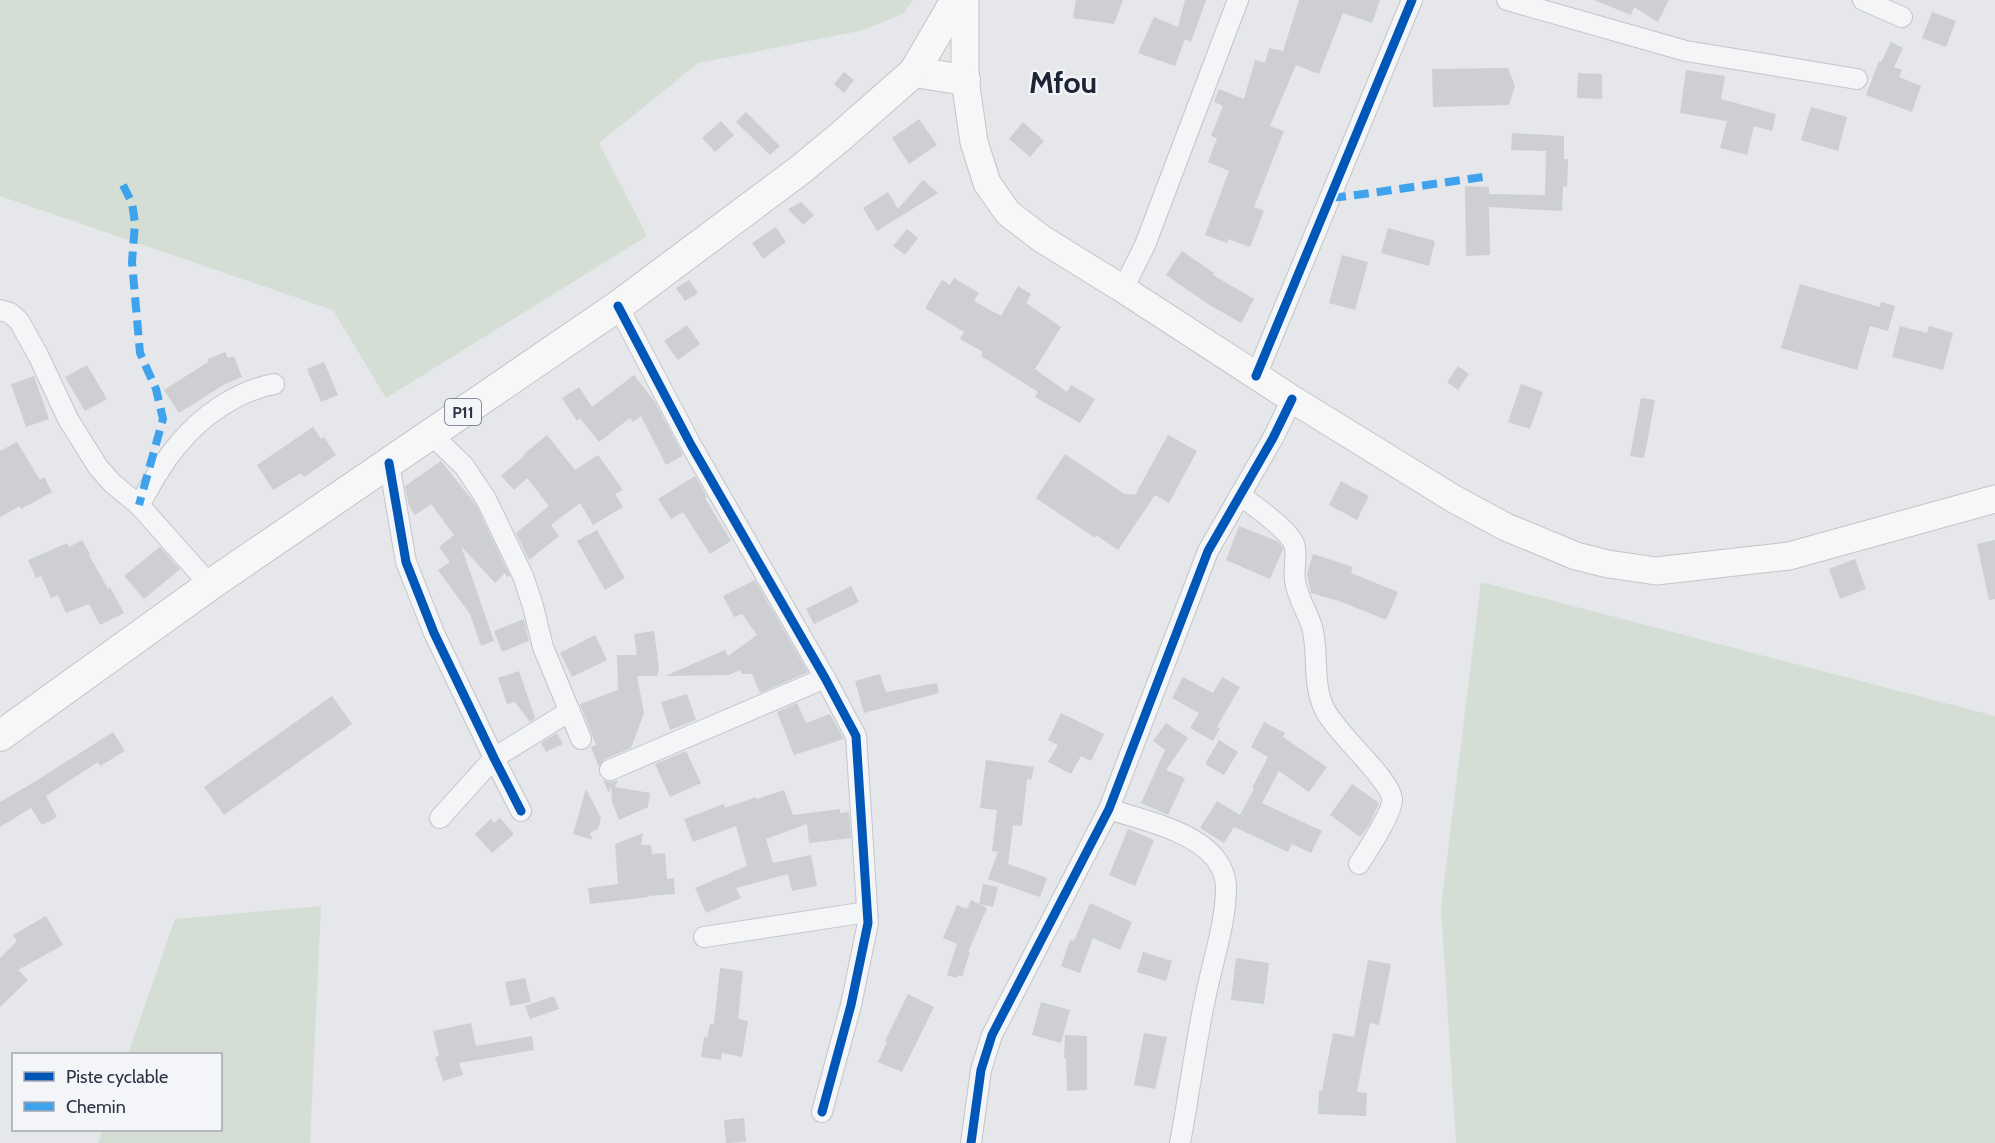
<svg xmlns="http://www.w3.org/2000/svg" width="1995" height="1143" viewBox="0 0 1995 1143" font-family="Cabin,sans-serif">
	<rect width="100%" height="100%" fill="#e5e7ea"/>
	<!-- green -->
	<g fill="#d5ded5">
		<path d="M 0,0 L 913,0 L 904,13 L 864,30 L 698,63 L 599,143 L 647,236 L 386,398 L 333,310 L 0,196 Z"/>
		<path d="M 1481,582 L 1995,716 L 1995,1143 L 1456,1143 L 1441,907 Z"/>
		<path d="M 321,906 L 310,1143 L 98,1143 L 102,1130 L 220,1130 L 220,1054 L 128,1054 L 175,919 Z"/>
	</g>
	<!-- building -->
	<g fill="#cdcfd3">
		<path d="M 1076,0 L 1123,0 L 1114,24 L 1073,18 Z"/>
		<path d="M 1185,0 L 1206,0 L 1191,42 L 1185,39 L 1175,66 L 1138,53 L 1154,17 L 1178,27 Z"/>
		<path d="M 1299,0 L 1380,0 L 1372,23 L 1343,13 L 1319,74 L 1296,65 L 1270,126 L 1284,131 L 1254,207 L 1264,211 L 1250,247 L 1228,239 L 1227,243 L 1205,235 L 1229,171 L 1208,162 L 1217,138 L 1211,136 L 1223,106 L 1214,102 L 1219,89 L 1244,99 L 1255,60 L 1265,63 L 1269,48 L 1283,51 Z"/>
		<path d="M 1594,0 L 1669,0 L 1658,22 L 1634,7 L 1631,15 Z"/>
		<path d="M 1932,12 L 1956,21 L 1946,47 L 1922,38 Z"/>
		<path d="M 1891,42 L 1903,48 L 1894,67 L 1902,70 L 1899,77 L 1921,86 L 1912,112 L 1866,95 L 1879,61 L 1881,62 Z"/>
		<path d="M 1508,68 L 1515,86 L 1509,105 L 1433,107 L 1432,69 Z"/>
		<path d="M 1686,70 L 1725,76 L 1721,99 L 1776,114 L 1772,131 L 1754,126 L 1747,155 L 1720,148 L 1727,121 L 1680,113 Z"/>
		<path d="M 844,72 L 854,80 L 844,93 L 834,84 Z"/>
		<path d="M 1578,73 L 1602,74 L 1602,99 L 1577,98 Z"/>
		<path d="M 1811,107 L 1847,117 L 1838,151 L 1801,140 Z"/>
		<path d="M 746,112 L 780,146 L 770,155 L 736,122 Z"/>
		<path d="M 919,119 L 937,145 L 909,164 L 892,138 Z"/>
		<path d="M 721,121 L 734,135 L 715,152 L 702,138 Z"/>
		<path d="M 1023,122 L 1044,141 L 1030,157 L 1009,139 Z"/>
		<path d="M 1512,133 L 1564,136 L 1564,159 L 1568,159 L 1567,187 L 1563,186 L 1562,211 L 1489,207 L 1490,255 L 1466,256 L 1465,186 L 1489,187 L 1489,194 L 1545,195 L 1546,151 L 1511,150 Z"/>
		<path d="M 923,180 L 938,193 L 877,231 L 863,208 L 888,192 L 898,209 Z"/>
		<path d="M 801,202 L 814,215 L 803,225 L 788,209 Z"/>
		<path d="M 776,227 L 786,242 L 763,259 L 752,243 Z"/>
		<path d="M 1388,228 L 1435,241 L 1429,266 L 1381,253 Z"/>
		<path d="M 907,229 L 918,238 L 905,255 L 893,246 Z"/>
		<path d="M 1182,251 L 1214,273 L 1213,275 L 1254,299 L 1241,323 L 1208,304 L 1166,275 Z"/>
		<path d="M 1342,255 L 1368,262 L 1355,310 L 1329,303 Z"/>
		<path d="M 954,278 L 979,293 L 974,301 L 1001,316 L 1018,286 L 1031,294 L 1026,303 L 1061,327 L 1035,369 L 1067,392 L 1071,385 L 1095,399 L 1080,423 L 1035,397 L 1038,392 L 981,356 L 983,352 L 960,339 L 964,332 L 925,308 L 942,280 L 950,285 Z"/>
		<path d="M 689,280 L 698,293 L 685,301 L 676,288 Z"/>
		<path d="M 1800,284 L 1880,307 L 1881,302 L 1895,306 L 1888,331 L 1870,326 L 1857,370 L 1781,348 Z"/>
		<path d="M 687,325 L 700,344 L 678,360 L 664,341 Z"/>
		<path d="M 1900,326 L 1927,333 L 1929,326 L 1953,333 L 1943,370 L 1892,357 Z"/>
		<path d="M 225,352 L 228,358 L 234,356 L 242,377 L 225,384 L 179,413 L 164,390 L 208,362 L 208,359 Z"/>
		<path d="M 324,362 L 338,395 L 321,402 L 307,369 Z"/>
		<path d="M 87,365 L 107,399 L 85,411 L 65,377 Z"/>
		<path d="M 1458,366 L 1469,374 L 1458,390 L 1447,382 Z"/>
		<path d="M 634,375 L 655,402 L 682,453 L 682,456 L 666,465 L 641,416 L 633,422 L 630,418 L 599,442 L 580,418 L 577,421 L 562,398 L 579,387 L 592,407 Z"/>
		<path d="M 34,376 L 49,419 L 26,427 L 11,384 Z"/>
		<path d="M 1521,384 L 1543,392 L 1530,429 L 1508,422 Z"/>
		<path d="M 1641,398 L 1655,400 L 1644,458 L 1630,456 Z"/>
		<path d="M 313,427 L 321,439 L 324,437 L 336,455 L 304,477 L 301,473 L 273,490 L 257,465 Z"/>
		<path d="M 547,435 L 575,470 L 598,455 L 623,490 L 615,494 L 623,507 L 593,525 L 580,503 L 551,525 L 559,536 L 529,560 L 516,533 L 549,506 L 527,478 L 514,490 L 501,476 L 525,455 L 524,454 Z"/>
		<path d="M 1168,435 L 1197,451 L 1169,503 L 1155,495 L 1118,550 L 1096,535 L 1095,538 L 1036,498 L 1065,454 L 1123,493 L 1135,495 Z"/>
		<path d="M 17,442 L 40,480 L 44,477 L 52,492 L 21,509 L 20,506 L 0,517 L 0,451 Z"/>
		<path d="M 441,461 L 476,505 L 510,576 L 507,577 L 505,573 L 495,583 L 461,546 L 494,641 L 481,646 L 470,614 L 438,570 L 450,562 L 439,547 L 454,535 L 431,504 L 415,515 L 409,506 L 405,486 Z"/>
		<path d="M 695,476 L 707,497 L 705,498 L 731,541 L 710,554 L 683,512 L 671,519 L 658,499 Z"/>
		<path d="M 1341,481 L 1369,496 L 1357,520 L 1329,505 Z"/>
		<path d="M 1239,526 L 1277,541 L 1281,545 L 1283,549 L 1270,579 L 1226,560 Z"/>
		<path d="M 597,530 L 625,578 L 605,590 L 577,541 Z"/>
		<path d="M 82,540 L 90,554 L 89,555 L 108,589 L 110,587 L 124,613 L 100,625 L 89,604 L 66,613 L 58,595 L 51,598 L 41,576 L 36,578 L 28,560 L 67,543 L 69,547 Z"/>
		<path d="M 1995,540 L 1995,599 L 1989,600 L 1977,544 Z"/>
		<path d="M 160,547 L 180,569 L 144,599 L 124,576 Z"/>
		<path d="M 1313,554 L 1353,567 L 1351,573 L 1398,592 L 1386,620 L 1342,602 L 1311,593 L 1307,574 Z"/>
		<path d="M 1855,559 L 1866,589 L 1840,599 L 1829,569 Z"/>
		<path d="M 755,580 L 808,672 L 760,693 L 752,674 L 742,674 L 740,670 L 729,675 L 665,676 L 725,650 L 728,656 L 757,635 L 742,614 L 734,617 L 723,596 Z"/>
		<path d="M 851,586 L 859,602 L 814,624 L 806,609 Z"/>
		<path d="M 524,619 L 529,641 L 502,652 L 494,631 Z"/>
		<path d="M 654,631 L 659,668 L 657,676 L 637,676 L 644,713 L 634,740 L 631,748 L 605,759 L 599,767 L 591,747 L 596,745 L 580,704 L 618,690 L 617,655 L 637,655 L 634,634 Z"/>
		<path d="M 595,635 L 607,660 L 572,677 L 560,653 Z"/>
		<path d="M 519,671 L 535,718 L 530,722 L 515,702 L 507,704 L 498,678 Z"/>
		<path d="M 880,674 L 886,692 L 937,683 L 939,693 L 864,713 L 855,681 Z"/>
		<path d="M 1183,677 L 1213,693 L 1222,677 L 1240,687 L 1217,727 L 1220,728 L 1213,741 L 1190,728 L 1199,713 L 1172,698 Z"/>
		<path d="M 687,694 L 696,720 L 670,730 L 661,702 Z"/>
		<path d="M 332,696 L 352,724 L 224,815 L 204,787 Z"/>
		<path d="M 797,703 L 806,723 L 830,714 L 844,739 L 794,755 L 777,712 Z"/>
		<path d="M 1061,713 L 1104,734 L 1091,761 L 1081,756 L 1071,774 L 1048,762 L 1058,745 L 1048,740 Z"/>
		<path d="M 1264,722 L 1285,733 L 1283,737 L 1327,767 L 1309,792 L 1279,771 L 1262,803 L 1322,831 L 1311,853 L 1292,844 L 1288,852 L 1234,827 L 1224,843 L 1200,828 L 1217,801 L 1240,815 L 1254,789 L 1252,788 L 1268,757 L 1251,747 Z"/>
		<path d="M 1166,723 L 1188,738 L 1166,770 L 1185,778 L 1168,815 L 1141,803 L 1165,750 L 1153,741 Z"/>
		<path d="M 113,732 L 125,751 L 100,766 L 98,762 L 46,796 L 57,817 L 42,825 L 31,808 L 0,827 L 0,802 L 36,781 Z"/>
		<path d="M 557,733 L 563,744 L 546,752 L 541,743 Z"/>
		<path d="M 1219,740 L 1238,752 L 1224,775 L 1205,764 Z"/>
		<path d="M 686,751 L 701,783 L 670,797 L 655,764 Z"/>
		<path d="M 986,760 L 1034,767 L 1031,780 L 1027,779 L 1022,826 L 1013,825 L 1008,864 L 1047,878 L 1040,897 L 988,879 L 998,852 L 992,851 L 997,810 L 980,808 Z"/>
		<path d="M 603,780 L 609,782 L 618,780 L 615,787 L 650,793 L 648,807 L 619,820 L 612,802 L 611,786 L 609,793 Z"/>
		<path d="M 1352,784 L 1379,803 L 1369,825 L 1360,837 L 1330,815 Z"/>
		<path d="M 586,789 L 601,818 L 598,829 L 590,833 L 593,840 L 573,834 Z"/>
		<path d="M 784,790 L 793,815 L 840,809 L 840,813 L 849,812 L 851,838 L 809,843 L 807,824 L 766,839 L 773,863 L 811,855 L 817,886 L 792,891 L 788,874 L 736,888 L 741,898 L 706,913 L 695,888 L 747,866 L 736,826 L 693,842 L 684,819 L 724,804 L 725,808 L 756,797 L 757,799 Z"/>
		<path d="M 500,818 L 514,834 L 492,853 L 475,834 L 491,819 L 494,823 Z"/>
		<path d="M 1128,829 L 1154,840 L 1135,886 L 1109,875 Z"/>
		<path d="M 643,833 L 641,845 L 651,845 L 652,854 L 665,853 L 667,879 L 674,878 L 675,894 L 648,896 L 649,897 L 590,904 L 588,888 L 618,884 L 615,844 Z"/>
		<path d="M 983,884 L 998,887 L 993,907 L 979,904 Z"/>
		<path d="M 971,900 L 987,908 L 968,952 L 970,952 L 962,977 L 958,975 L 956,978 L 947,975 L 957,944 L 943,938 L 957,905 L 967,909 Z"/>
		<path d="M 1090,903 L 1132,922 L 1120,950 L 1093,938 L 1080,973 L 1061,966 L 1070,940 L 1074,941 Z"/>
		<path d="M 46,916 L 63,945 L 18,970 L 28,980 L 0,1007 L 0,958 L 17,941 L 13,935 Z"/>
		<path d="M 1143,952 L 1172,961 L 1166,981 L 1137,972 Z"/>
		<path d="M 1236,958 L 1269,963 L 1264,1004 L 1231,1000 Z"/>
		<path d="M 1368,960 L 1391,964 L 1379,1025 L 1370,1023 L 1357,1092 L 1367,1093 L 1366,1116 L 1318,1114 L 1319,1090 L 1322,1091 L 1333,1033 L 1354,1037 Z"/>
		<path d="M 720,968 L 743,971 L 738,1019 L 748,1021 L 742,1057 L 722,1053 L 721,1060 L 701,1057 L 704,1037 L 707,1038 L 710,1024 L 714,1024 Z"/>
		<path d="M 525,978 L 531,1002 L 510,1006 L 505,982 Z"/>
		<path d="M 908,994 L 934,1007 L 902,1072 L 878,1062 L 887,1042 L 885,1041 Z"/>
		<path d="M 554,996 L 559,1009 L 530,1019 L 525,1006 Z"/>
		<path d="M 1041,1002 L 1070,1010 L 1061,1043 L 1032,1035 Z"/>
		<path d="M 471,1023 L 476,1046 L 532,1036 L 534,1050 L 459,1063 L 463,1075 L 443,1081 L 435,1057 L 439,1056 L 433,1031 Z"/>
		<path d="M 1144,1033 L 1167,1037 L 1155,1089 L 1134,1085 Z"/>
		<path d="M 1065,1035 L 1087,1036 L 1087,1090 L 1067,1091 L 1066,1058 L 1064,1058 Z"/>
		<path d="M 744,1118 L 746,1142 L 726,1143 L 724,1120 Z"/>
	</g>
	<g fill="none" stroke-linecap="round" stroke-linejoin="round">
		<defs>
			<g id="minor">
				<path d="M 1507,0 L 1686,51 L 1857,79"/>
				<path d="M 1863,0 L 1902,17"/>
				<path d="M 1123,289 L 1145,245 L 1238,0"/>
				<path d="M 618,306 L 691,445 L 825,678 L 856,736 L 868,923 L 851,1005 L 822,1112"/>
				<path d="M 0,310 L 10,313 L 19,321 L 38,355 L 68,419 L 98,467 L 112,483 L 139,505 L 210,585"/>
				<path d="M 1256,376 L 1412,0"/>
				<path d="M 431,434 L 464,466 L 486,499 L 523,576 L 533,606 L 543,647 L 581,739"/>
				<path d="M 389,463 L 406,562 L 434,633 L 494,758 L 521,811"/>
				<path d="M 1240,495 C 1253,505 1288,529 1294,544 C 1298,554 1293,569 1295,580 C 1297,597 1307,611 1312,627 C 1319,653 1312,683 1324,708 C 1335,733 1390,778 1392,799 C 1393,812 1367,851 1359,864"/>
				<path d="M 139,505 C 151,485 162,463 177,446 C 201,416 237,391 274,384"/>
				<path d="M 610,770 L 825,678"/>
				<path d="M 1109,809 C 1142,820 1192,830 1215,858 C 1221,866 1226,877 1226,887 C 1226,924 1212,963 1205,999 C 1195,1047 1189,1095 1180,1143"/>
				<path d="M 440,818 L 494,758 L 570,711"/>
				<path d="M 704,937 L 867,912"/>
				<path d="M 971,1143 L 981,1070 L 992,1035 L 1109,809 L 1208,551 L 1273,438 L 1292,399"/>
			</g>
			<path id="secondary" d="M 965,0 L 965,80 L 974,142 L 987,183 L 1008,213 L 1042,239 L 1123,289 L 1292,399 L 1454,499 L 1506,527 L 1576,556 L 1608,564 L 1656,571 L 1789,556 L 1995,499"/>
			<g id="primary">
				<path d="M 914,72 L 965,80"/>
				<path d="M 0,736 L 210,585 L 618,306 L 800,170 L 840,137 L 914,72 L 956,0"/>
			</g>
		</defs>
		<!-- minor casing -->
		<use href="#minor" stroke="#c3c5c8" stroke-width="22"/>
		<!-- secondary casing -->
		<use href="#secondary" stroke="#c3c5c8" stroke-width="29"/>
		<!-- primary casing -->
		<use href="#primary" stroke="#c1c4c8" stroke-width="32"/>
		<!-- minor -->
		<use href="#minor" stroke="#f4f5f6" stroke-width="20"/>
		<!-- secondary -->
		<use href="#secondary" stroke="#f7f7f8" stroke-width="27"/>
		<!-- primary -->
		<use href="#primary" stroke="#f7f7f8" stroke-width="30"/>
		<!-- quiet -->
		<g stroke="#3ea3ec" stroke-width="8" stroke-dasharray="15 8" stroke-linecap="butt">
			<path d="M 123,185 L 132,203 L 135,223 L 132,262 L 140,353 L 156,389 L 163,419 L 139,505"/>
			<path d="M 1331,198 L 1364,194 L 1490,176"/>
		</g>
		<defs>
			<g id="cycleway">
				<path d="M 618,306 L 691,445 L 825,678 L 856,736 L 868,923 L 851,1005 L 822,1112"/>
				<path d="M 1256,376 L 1412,0"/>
				<path d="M 389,463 L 406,562 L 434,633 L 494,758 L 521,811"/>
				<path d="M 971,1143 L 981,1070 L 992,1035 L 1109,809 L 1208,551 L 1273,438 L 1292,399"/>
			</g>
		</defs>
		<!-- cycleway casing -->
		<use href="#cycleway" stroke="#f3f5f9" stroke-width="13"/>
		<!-- cycleway -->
		<use href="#cycleway" stroke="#0057b8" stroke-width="9"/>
	</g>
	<g text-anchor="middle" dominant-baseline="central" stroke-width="4.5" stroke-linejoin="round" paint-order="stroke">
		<!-- shield labels -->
		<rect fill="#f3f5f9" stroke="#666d7b" stroke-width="1.5" x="445" y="399" width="36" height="26" rx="4.5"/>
		<g font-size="16" font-weight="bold" fill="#2a3345">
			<text x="463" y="412">P11</text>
		</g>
		<!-- town labels -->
		<g font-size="30" font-weight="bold" fill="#1c2436" stroke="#f3f5f9">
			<text x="1063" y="82">Mfou</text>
		</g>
	</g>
	<!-- legend -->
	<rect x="12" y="1053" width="210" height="78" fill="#f3f5f9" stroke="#a3a7b1" stroke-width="1.5"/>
	<rect x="24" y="1072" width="30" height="9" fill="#0057b8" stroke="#a3a7b1" stroke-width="1.5"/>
	<text x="66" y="1083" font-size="18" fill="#2a3345">Piste cyclable</text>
	<rect x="24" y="1102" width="30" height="9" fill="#3ea3ec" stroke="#a3a7b1" stroke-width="1.5"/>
	<text x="66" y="1113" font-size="18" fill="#2a3345">Chemin</text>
</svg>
